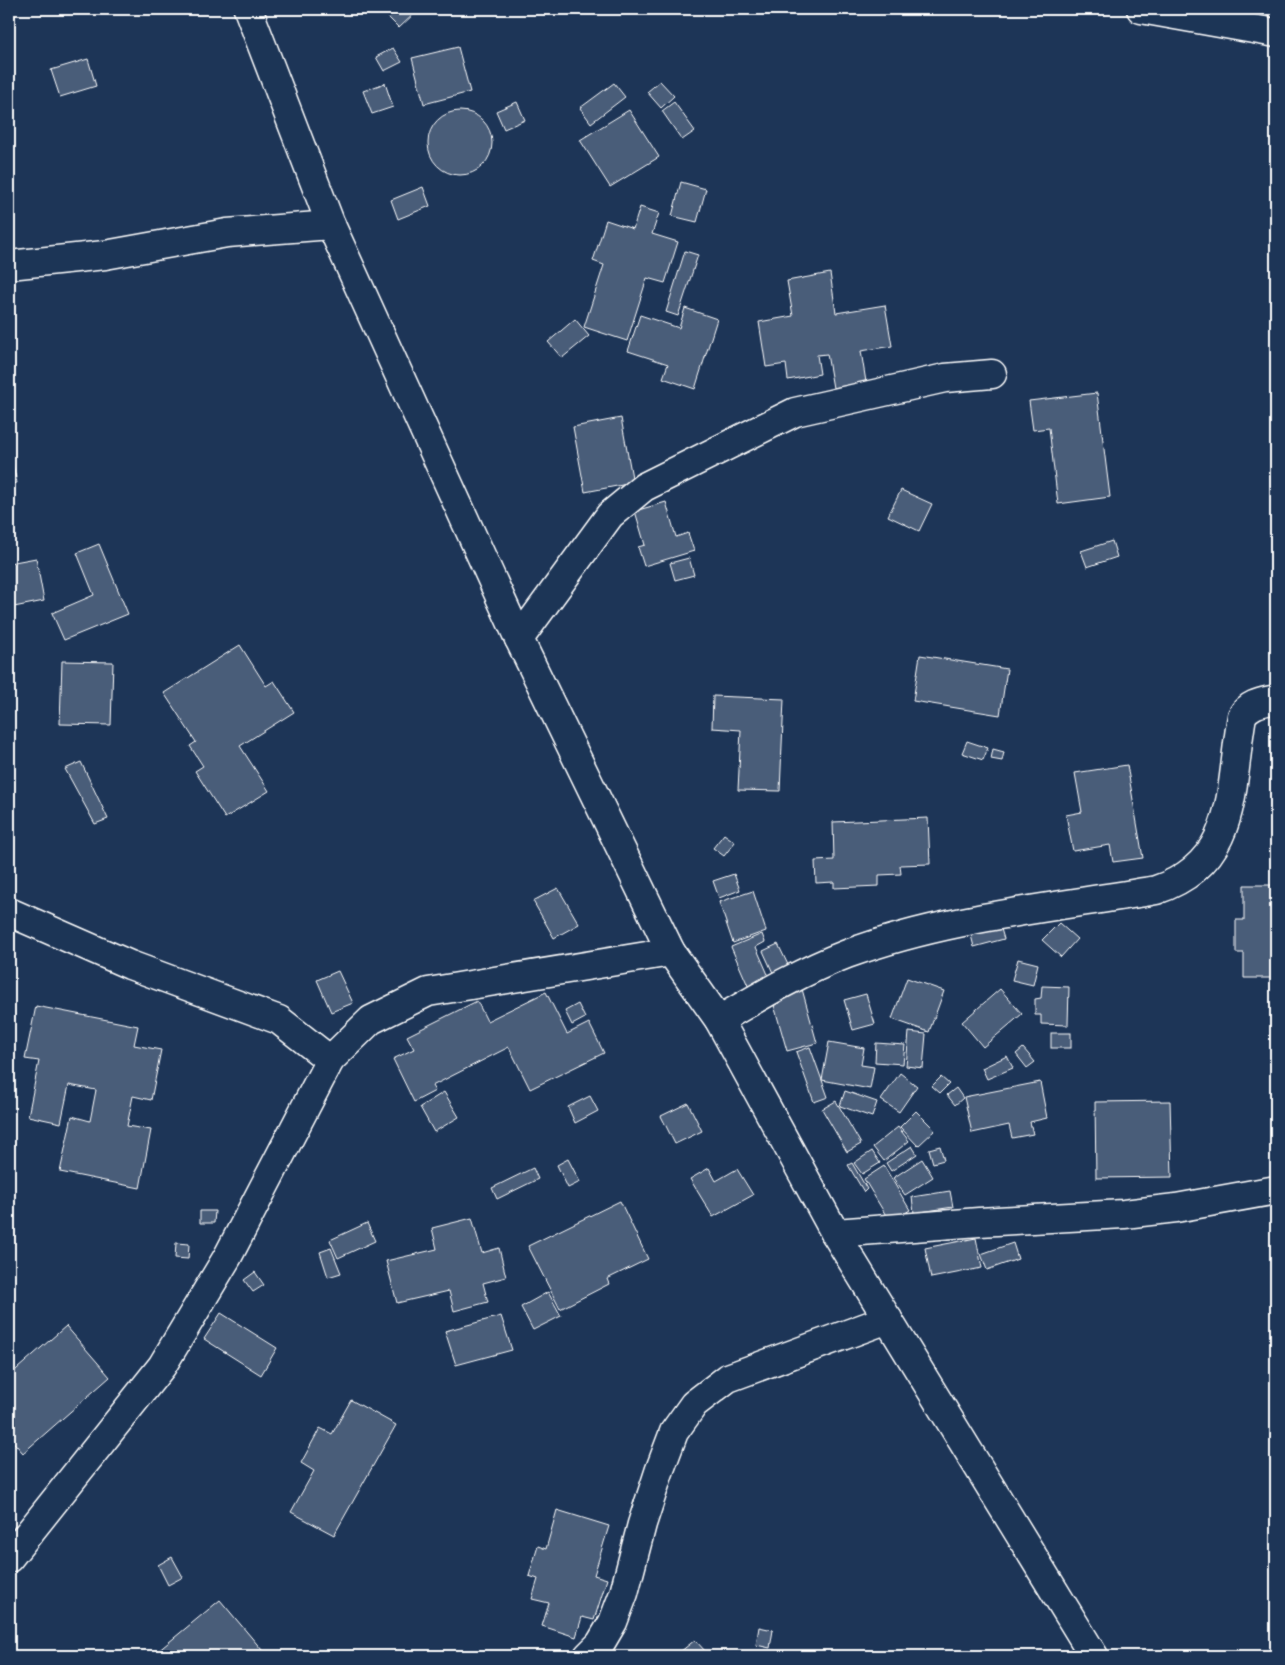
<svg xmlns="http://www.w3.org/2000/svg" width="1285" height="1665" viewBox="0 0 1285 1665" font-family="Caveat,sans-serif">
	<rect width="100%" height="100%" fill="#1d3557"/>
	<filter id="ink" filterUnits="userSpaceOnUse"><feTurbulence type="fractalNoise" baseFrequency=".02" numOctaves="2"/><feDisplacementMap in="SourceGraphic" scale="10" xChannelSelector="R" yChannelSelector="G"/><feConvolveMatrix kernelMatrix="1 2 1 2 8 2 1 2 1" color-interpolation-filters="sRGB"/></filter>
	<g filter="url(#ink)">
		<!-- building -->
		<g fill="#4a5d79" stroke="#fff">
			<path d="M 395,9 L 415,9 L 417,11 L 399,28 L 387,16 Z"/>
			<path d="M 458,47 L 470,92 L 424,104 L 412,58 Z"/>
			<path d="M 393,48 L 402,62 L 384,71 L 376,57 Z"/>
			<path d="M 88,59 L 96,86 L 60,97 L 51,70 Z"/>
			<path d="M 660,81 L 674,96 L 661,108 L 647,92 Z"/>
			<path d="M 385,83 L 393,107 L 372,114 L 363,91 Z"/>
			<path d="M 614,83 L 625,97 L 591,123 L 580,108 Z"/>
			<path d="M 517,102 L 525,120 L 504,129 L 496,111 Z"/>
			<path d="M 674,102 L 695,131 L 682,140 L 662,111 Z"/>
			<path d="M 629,110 L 659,157 L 610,187 L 580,140 Z"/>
			<circle cx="460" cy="143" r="32"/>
			<path d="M 681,182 L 706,189 L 697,222 L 672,216 Z"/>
			<path d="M 423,187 L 430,206 L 398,219 L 391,200 Z"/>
			<path d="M 640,207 L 659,213 L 652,234 L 678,242 L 665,283 L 647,278 L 627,341 L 584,327 L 604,265 L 593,261 L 606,220 L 633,229 Z"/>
			<path d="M 685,251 L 698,255 L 678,316 L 666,312 Z"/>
			<path d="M 830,273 L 836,313 L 885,305 L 892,346 L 861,351 L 866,382 L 833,388 L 827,354 L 817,355 L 820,374 L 788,380 L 786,364 L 766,367 L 759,322 L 793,316 L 787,281 Z"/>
			<path d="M 685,308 L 717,319 L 695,389 L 663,378 L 668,364 L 628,351 L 640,315 L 679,328 Z"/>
			<path d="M 575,319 L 589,336 L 562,358 L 548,342 Z"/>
			<path d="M 1097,393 L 1110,497 L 1058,504 L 1049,428 L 1033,430 L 1029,401 Z"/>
			<path d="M 621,418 L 633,483 L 585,492 L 573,427 Z"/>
			<path d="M 9,447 L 17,483 L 9,484 Z"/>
			<path d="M 901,490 L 932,504 L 919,531 L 888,516 Z"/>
			<path d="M 666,502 L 676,537 L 688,533 L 694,551 L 644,566 L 638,547 L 645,545 L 635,511 Z"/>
			<path d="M 1112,541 L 1117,557 L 1087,567 L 1081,551 Z"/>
			<path d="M 99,544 L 128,614 L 64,640 L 52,613 L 94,595 L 77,553 Z"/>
			<path d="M 36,558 L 44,601 L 9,608 L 9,563 Z"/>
			<path d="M 689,558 L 694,575 L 675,580 L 670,563 Z"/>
			<path d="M 240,645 L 266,686 L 274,681 L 294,712 L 240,746 L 269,791 L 225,818 L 195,771 L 203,766 L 190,746 L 196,742 L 164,693 Z"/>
			<path d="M 920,655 L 1007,669 L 1000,715 L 913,701 Z"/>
			<path d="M 62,661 L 113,662 L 111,725 L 60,724 Z"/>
			<path d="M 713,696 L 784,699 L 780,791 L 738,790 L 741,730 L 712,728 Z"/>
			<path d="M 967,741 L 988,748 L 983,760 L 962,753 Z"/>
			<path d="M 993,749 L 1004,752 L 1002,761 L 991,759 Z"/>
			<path d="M 81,762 L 108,819 L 95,824 L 65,769 Z"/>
			<path d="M 1127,765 L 1143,858 L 1113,862 L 1110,845 L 1073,851 L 1066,815 L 1082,812 L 1075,773 Z"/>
			<path d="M 928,818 L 930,864 L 900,865 L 901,874 L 879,875 L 879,886 L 834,888 L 834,882 L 816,883 L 815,861 L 834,860 L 833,822 Z"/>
			<path d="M 724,834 L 735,842 L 724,856 L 713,848 Z"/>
			<path d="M 734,874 L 740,890 L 719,898 L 713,881 Z"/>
			<path d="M 1244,885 L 1276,885 L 1276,978 L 1244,978 L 1244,953 L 1236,953 L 1236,920 L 1244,920 Z"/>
			<path d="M 558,888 L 579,924 L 554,938 L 533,901 Z"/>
			<path d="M 753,891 L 766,931 L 733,943 L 719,902 Z"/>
			<path d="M 998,919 L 1004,939 L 974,947 L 969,927 Z"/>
			<path d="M 1059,923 L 1077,939 L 1061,957 L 1042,940 Z"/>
			<path d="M 762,934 L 765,942 L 756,947 L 770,979 L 749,988 L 731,947 Z"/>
			<path d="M 778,944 L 790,969 L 774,975 L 763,951 Z"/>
			<path d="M 1018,959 L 1038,964 L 1033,985 L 1012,980 Z"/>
			<path d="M 338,971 L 353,1003 L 331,1012 L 317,980 Z"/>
			<path d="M 907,978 L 944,991 L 929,1032 L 892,1019 Z"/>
			<path d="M 1042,986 L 1069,987 L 1068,1025 L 1041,1024 L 1041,1015 L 1035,1015 L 1035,999 L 1041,998 Z"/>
			<path d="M 802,989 L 817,1043 L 787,1051 L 772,998 Z"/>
			<path d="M 1000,989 L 1022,1014 L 983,1047 L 962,1022 Z"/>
			<path d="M 546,992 L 567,1034 L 589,1023 L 604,1053 L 530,1089 L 509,1047 L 432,1086 L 435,1091 L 414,1102 L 393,1059 L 414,1049 L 407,1036 L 477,1001 L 487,1021 Z"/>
			<path d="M 866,994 L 875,1024 L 853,1030 L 844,1000 Z"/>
			<path d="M 578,1004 L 585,1018 L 572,1025 L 565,1011 Z"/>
			<path d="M 36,1006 L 138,1026 L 134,1045 L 161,1050 L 151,1100 L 133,1096 L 127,1126 L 151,1130 L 140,1188 L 60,1172 L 72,1116 L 90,1121 L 96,1090 L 69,1085 L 61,1123 L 28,1116 L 39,1061 L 25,1059 Z"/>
			<path d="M 909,1032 L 926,1034 L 923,1068 L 906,1066 Z"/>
			<rect x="1051" y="1033" width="20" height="15"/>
			<path d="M 829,1042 L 864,1048 L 861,1065 L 874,1067 L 870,1089 L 822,1080 Z"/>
			<path d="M 876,1043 L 905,1045 L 903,1064 L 875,1062 Z"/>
			<path d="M 810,1047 L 828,1097 L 814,1102 L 796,1052 Z"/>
			<path d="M 1023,1048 L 1035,1062 L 1027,1068 L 1016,1054 Z"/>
			<path d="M 1007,1056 L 1013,1068 L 987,1079 L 982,1068 Z"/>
			<path d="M 900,1073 L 917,1086 L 899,1112 L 881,1100 Z"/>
			<path d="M 941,1077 L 949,1084 L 940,1093 L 932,1086 Z"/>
			<path d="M 1040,1082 L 1047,1118 L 1030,1122 L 1033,1134 L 1012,1138 L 1009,1125 L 972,1133 L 964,1097 Z"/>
			<path d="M 956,1088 L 963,1098 L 955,1105 L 947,1095 Z"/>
			<path d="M 845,1091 L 877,1102 L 872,1117 L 840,1106 Z"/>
			<path d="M 444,1092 L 459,1117 L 434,1132 L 420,1107 Z"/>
			<path d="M 590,1096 L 598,1111 L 575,1123 L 568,1107 Z"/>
			<path d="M 836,1101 L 861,1144 L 847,1152 L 822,1109 Z"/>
			<path d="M 1170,1101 L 1172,1177 L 1096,1178 L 1095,1102 Z"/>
			<path d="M 688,1103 L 702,1131 L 675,1144 L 661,1116 Z"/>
			<path d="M 916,1111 L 935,1130 L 918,1146 L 900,1127 Z"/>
			<path d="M 898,1127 L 909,1141 L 884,1161 L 873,1147 Z"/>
			<path d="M 912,1146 L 917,1154 L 891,1171 L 886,1163 Z"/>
			<path d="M 940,1146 L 944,1160 L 933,1163 L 929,1149 Z"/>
			<path d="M 872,1151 L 880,1163 L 862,1174 L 854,1163 Z"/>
			<path d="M 568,1159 L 580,1182 L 568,1188 L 557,1165 Z"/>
			<path d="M 922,1159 L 933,1177 L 905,1195 L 893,1178 Z"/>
			<path d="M 852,1163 L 867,1189 L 864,1192 L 848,1165 Z"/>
			<path d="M 884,1166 L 910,1210 L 890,1222 L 864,1179 Z"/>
			<path d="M 533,1168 L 538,1179 L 497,1199 L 492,1188 Z"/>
			<path d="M 709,1168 L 716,1181 L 737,1169 L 753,1195 L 713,1217 L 690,1179 Z"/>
			<path d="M 950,1191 L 953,1207 L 914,1213 L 912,1197 Z"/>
			<path d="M 620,1201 L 648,1259 L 607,1279 L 609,1284 L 560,1309 L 528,1246 Z"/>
			<path d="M 200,1211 L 215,1211 L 214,1223 L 200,1223 Z"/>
			<path d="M 472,1218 L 482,1253 L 499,1248 L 506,1277 L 483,1283 L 488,1302 L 454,1311 L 449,1291 L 397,1303 L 386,1261 L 437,1249 L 432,1228 Z"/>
			<path d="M 367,1223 L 375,1241 L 338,1258 L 330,1240 Z"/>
			<path d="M 976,1238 L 982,1268 L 931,1278 L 925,1248 Z"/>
			<path d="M 176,1243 L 189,1244 L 188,1259 L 175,1258 Z"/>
			<path d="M 1013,1243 L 1018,1259 L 987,1270 L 981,1254 Z"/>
			<path d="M 331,1248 L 341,1273 L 328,1277 L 320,1252 Z"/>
			<path d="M 255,1272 L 264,1285 L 253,1292 L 244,1280 Z"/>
			<path d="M 548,1292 L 561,1316 L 533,1330 L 521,1307 Z"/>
			<path d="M 221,1313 L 277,1348 L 261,1375 L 204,1339 Z"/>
			<path d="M 501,1316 L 512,1350 L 456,1365 L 445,1331 Z"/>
			<path d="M 66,1326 L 110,1377 L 23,1453 L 9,1437 L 9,1376 Z"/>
			<path d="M 351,1400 L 396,1425 L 334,1535 L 291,1512 L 314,1471 L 301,1463 L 320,1428 L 332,1434 Z"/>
			<path d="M 557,1510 L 609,1526 L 594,1575 L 607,1579 L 594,1620 L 582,1617 L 576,1637 L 542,1626 L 549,1603 L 532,1599 L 538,1579 L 529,1576 L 538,1546 L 546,1549 Z"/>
			<path d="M 172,1557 L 183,1577 L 168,1585 L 158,1565 Z"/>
			<path d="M 220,1600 L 267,1656 L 160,1656 L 157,1652 Z"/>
			<path d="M 759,1627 L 773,1630 L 770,1648 L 756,1645 Z"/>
			<path d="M 695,1640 L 706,1652 L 701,1656 L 684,1656 L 680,1652 Z"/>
			<path d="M 305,1650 L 311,1656 L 297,1656 Z"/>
		</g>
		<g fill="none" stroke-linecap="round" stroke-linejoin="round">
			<defs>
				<g id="street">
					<path d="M 1141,9 L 1276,33"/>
					<path d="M 9,265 L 105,255 L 227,233 L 331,225"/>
					<path d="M 519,639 L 610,515 L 644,487 L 795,412 L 945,378 L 992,374"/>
					<path d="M 9,912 L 130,965 L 279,1020 L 330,1060"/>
					<path d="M 719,1020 C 760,996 802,971 847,954 C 947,917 1052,908 1156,890 C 1240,862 1229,787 1242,716 C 1249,703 1263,702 1276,699"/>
					<path d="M 835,1233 L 979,1222 L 1124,1214 L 1176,1208 L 1276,1190"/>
					<path d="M 9,1558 L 162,1366 L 228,1256 L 330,1060 L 371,1020 L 428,992 L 671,952"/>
					<path d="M 588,1656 L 600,1644 L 613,1622 L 624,1593 L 642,1524 L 659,1472 L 674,1432 L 694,1404 L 728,1378 L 888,1319"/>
				</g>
				<path id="secondary" d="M 248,9 L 331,225 L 519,639 L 671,952 L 719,1020 L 835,1233 L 1094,1656"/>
			</defs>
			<!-- street casing -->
			<use href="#street" stroke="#fff" stroke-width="31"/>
			<!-- secondary casing -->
			<use href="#secondary" stroke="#fff" stroke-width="31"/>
			<!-- street -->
			<use href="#street" stroke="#1d3557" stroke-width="28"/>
			<!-- secondary -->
			<use href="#secondary" stroke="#1d3557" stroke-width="28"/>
		</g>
	</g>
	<!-- margin -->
	<rect width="1285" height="1665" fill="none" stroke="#1d3557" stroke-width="30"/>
	<rect x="15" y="15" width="1255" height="1635" fill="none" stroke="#fff" stroke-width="2" filter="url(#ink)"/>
</svg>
